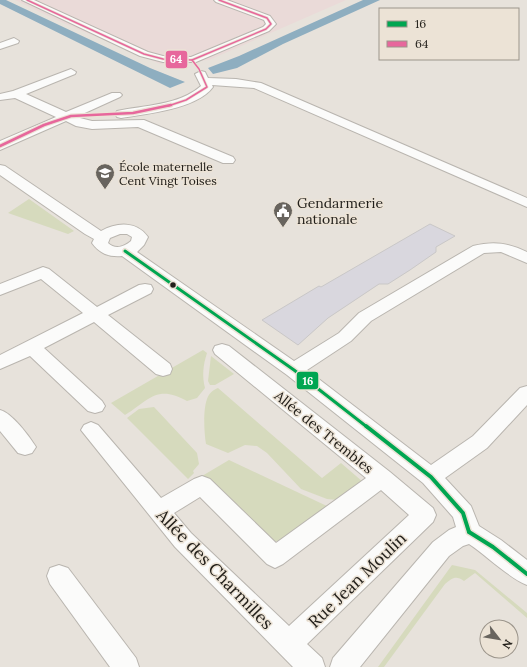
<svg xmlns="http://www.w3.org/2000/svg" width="527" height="667" viewBox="0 0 527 667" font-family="Lora,serif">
	<rect width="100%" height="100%" fill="#e7e2db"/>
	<!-- industrial -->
	<path fill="#eadad8" d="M 15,0 L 346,0 L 209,60 L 160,64 L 61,22 Z"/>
	<!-- green -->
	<g fill="#d6dabd">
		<path d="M 29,199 L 74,231 L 68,234 L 8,213 Z"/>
		<path d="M 203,350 L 207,353 C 203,365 202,376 205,388 L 197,398 L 187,401 C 157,384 149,400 125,415 L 111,403 Z"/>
		<path d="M 211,356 L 234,374 L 215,385 L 210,385 L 208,381 Z"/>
		<path d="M 218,388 L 322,478 L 341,463 L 363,482 L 338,500 L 327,499 L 301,489 L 267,453 L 257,446 L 245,445 L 228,453 L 206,444 C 204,432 203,410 207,399 C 209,393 213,390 218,388 Z"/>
		<path d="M 154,407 L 197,453 L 199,464 L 193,471 L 194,473 L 188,479 L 127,418 L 139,409 Z"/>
		<path d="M 229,460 L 329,507 L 281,542 L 270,540 L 202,476 Z"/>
		<path d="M 452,565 L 475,570 L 527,613 L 527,618 L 475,573 L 464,581 C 456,575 452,578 445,584 L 384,667 L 378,667 Z"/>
	</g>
	<!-- water -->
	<g fill="#8eaec0">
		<path d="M 0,0 L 6,0 L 150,68 L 185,82 L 170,88 L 0,4 Z"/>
		<path d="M 363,0 L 380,0 L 283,44 L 237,68 L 213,74 L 208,68 L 239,56 Z"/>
	</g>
	<!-- building -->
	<path fill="#d9d7de" stroke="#c9c7c7" d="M 430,224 L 455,236 L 436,247 L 436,252 L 410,270 L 388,284 L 379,284 L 328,318 L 298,345 L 262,320 L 319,286 L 321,287 Z"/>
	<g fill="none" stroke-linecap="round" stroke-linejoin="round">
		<defs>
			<g id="minor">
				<path d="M 22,0 L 34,0 L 148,52 L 163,56 L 191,57 L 263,27 L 266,24 L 264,20 L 216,2 L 214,0 L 227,0 L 270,16 L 276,24 L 269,31 L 196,62 L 163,62 L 140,56 Z"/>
				<path d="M 14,38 L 19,41 L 18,43 L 0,49 L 0,43 Z"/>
				<path d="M 71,69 L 76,72 L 75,74 L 26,94 L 66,112 L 112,93 L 120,93 L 122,95 L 120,97 L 76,117 L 92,121 L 144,120 L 233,157 L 235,160 L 233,163 L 223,163 L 138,127 L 92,129 L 76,126 L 66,121 L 0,150 L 0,141 L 56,117 L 15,98 L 0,100 L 0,94 L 13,91 Z"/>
				<path d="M 201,71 L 205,72 L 208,78 L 236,79 L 261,83 L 527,198 L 527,207 L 254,88 L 212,85 L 213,87 C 197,109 146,114 121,118 L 117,117 L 115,114 L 117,111 C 144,105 178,106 201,86 L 195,74 Z"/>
				<path d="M 0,165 L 5,166 L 101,231 C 117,222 137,221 148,237 L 144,245 L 137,252 L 294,361 L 339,333 L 359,313 L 473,246 C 494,241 508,243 527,252 L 527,263 L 501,252 L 484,253 L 371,321 L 351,341 L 307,370 L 431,465 L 473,436 L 520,388 L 527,386 L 527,405 L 487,448 L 445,478 L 471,506 L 479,526 L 501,540 L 527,560 L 527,585 C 509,578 487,556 469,544 L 463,546 L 449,556 L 360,667 L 330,667 L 333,658 L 433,542 L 449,530 L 456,527 L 453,517 L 423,483 L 287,375 L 122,256 C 109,257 100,254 92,243 L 94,239 L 85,234 L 0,175 ZM 120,234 L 127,234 L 132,237 L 131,241 C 124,247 115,250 108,243 L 110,238 Z"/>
				<path d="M 43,267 L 49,269 L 97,307 L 139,285 L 145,284 L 151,285 L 153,289 L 151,293 L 108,315 L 170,364 L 172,369 L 170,374 L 163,376 L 156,374 L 94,322 L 44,348 L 102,401 L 105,406 L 102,411 L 95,413 L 88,411 L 30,356 L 0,369 L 0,355 L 83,313 L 41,279 L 0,295 L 0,284 Z"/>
				<path d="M 222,344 L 229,346 L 390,472 L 433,508 L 436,515 L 433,522 L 307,644 L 322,658 L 325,667 L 293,667 L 175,547 L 81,430 L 84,425 L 91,422 L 98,425 L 161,498 L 194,479 L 202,476 L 210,479 L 276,543 L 366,478 L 215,354 L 213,350 L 215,346 ZM 381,490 L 409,515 L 289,626 L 191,533 L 174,513 L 200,497 L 267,564 L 275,568 L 283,564 Z"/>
				<path d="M 0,410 C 12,413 29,436 36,447 L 32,453 L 25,455 L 18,453 L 0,431 Z"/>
				<path d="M 59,565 L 68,568 L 136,658 L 139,667 L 110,667 L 50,584 L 47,576 L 50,568 Z"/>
			</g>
		</defs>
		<!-- minor casing -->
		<use href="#minor" stroke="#b9b5af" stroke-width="2"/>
		<!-- minor -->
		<use href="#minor" fill="#fbfbfa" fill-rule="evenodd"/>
		<defs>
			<path id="bus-1-far1" d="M 125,251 L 294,370 L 367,427"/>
			<g id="bus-1">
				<path d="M 366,426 L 431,477 L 463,513 L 469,532"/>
				<path d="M 469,532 L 493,547 L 527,574"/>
			</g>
			<g id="bus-2-far1">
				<path d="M 27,0 L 144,54 L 163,59 L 192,60 L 266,29 L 271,24 L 267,18 L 219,0"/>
				<path d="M 168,106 L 186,100 L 207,87 L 199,69 L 192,60"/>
			</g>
			<path id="bus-2" d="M 0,146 L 44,125 L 71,116 L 133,113 L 171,105"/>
		</defs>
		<!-- bus-1-far1 casing -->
		<use href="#bus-1-far1" stroke="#ece3d6" stroke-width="6"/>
		<!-- bus-1 casing -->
		<use href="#bus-1" stroke="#ece3d6" stroke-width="7"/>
		<!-- bus-2-far1 casing -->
		<use href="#bus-2-far1" stroke="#ece3d6" stroke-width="3"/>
		<!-- bus-2 casing -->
		<use href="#bus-2" stroke="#ece3d6" stroke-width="5"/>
		<!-- bus-1-far1 -->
		<use href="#bus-1-far1" stroke="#00a651" stroke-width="3"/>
		<!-- bus-1 -->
		<use href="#bus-1" stroke="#00a651" stroke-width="4"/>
		<!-- bus-2-far1 -->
		<use href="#bus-2-far1" stroke="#e7679c" stroke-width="1.5"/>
		<!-- bus-2 -->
		<use href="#bus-2" stroke="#e7679c" stroke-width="2.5"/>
	</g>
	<!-- icons -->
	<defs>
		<symbol id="school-pin" viewBox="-11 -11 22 30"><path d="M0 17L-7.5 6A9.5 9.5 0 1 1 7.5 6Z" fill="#68645e" stroke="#ece3d6"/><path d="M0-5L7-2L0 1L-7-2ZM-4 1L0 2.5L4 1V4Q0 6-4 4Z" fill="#fff"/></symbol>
		<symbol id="civic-pin" viewBox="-11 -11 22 30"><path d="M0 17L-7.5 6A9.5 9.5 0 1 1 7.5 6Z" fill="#68645e" stroke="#ece3d6"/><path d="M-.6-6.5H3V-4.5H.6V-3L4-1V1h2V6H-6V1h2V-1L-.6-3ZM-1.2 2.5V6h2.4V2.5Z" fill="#fff"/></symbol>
	</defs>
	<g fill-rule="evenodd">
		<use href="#school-pin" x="94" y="162" width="22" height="30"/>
		<use href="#civic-pin" x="272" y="200" width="22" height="30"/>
	</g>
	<!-- markers -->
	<circle fill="#23201b" stroke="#ece3d6" stroke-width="1.5" cx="173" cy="285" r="3.5"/>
	<g text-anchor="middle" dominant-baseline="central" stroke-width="3" stroke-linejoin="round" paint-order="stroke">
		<!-- far-poi labels -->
		<g font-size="12" fill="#23201b" stroke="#ece3d6" text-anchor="start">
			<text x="119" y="166">École maternelle<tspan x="119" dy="14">Cent Vingt Toises</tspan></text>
		</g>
		<!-- poi labels -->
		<g font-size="14" fill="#23201b" stroke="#ece3d6" text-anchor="start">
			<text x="297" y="203">Gendarmerie<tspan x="297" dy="16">nationale</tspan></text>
		</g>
		<!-- street labels -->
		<g font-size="14" fill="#23201b" stroke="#ece3d6">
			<text transform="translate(324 432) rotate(39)">Allée des Trembles</text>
		</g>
		<!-- near-street labels -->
		<g font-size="17" fill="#23201b" stroke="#ece3d6">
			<text transform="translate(215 569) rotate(46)">Allée des Charmilles</text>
			<text transform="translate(357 580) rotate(-44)">Rue Jean Moulin</text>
		</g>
	</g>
	<g stroke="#ece3d6" stroke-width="1.5">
		<rect x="165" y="50" width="23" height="19" rx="4" fill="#e7679c"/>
		<rect x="296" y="371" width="23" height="19" rx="4" fill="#00a651"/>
	</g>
	<g font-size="11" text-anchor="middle" font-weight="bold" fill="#fff">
		<text x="176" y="63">64</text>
		<text x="308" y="385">16</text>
	</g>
	<!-- legend -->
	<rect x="379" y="8" width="140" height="52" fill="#ece3d6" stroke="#9c958b"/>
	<rect x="387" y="21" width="20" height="6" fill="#00a651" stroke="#9c958b"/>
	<text x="415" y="28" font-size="12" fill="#23201b">16</text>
	<rect x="387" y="41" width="20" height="6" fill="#e7679c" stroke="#9c958b"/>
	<text x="415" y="48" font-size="12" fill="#23201b">64</text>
	<!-- north arrow -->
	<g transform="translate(499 639) rotate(121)"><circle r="19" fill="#ece3d6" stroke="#9c958b"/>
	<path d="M0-3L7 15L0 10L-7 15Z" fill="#68645e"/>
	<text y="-6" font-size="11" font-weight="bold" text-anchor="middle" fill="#23201b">N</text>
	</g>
</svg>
